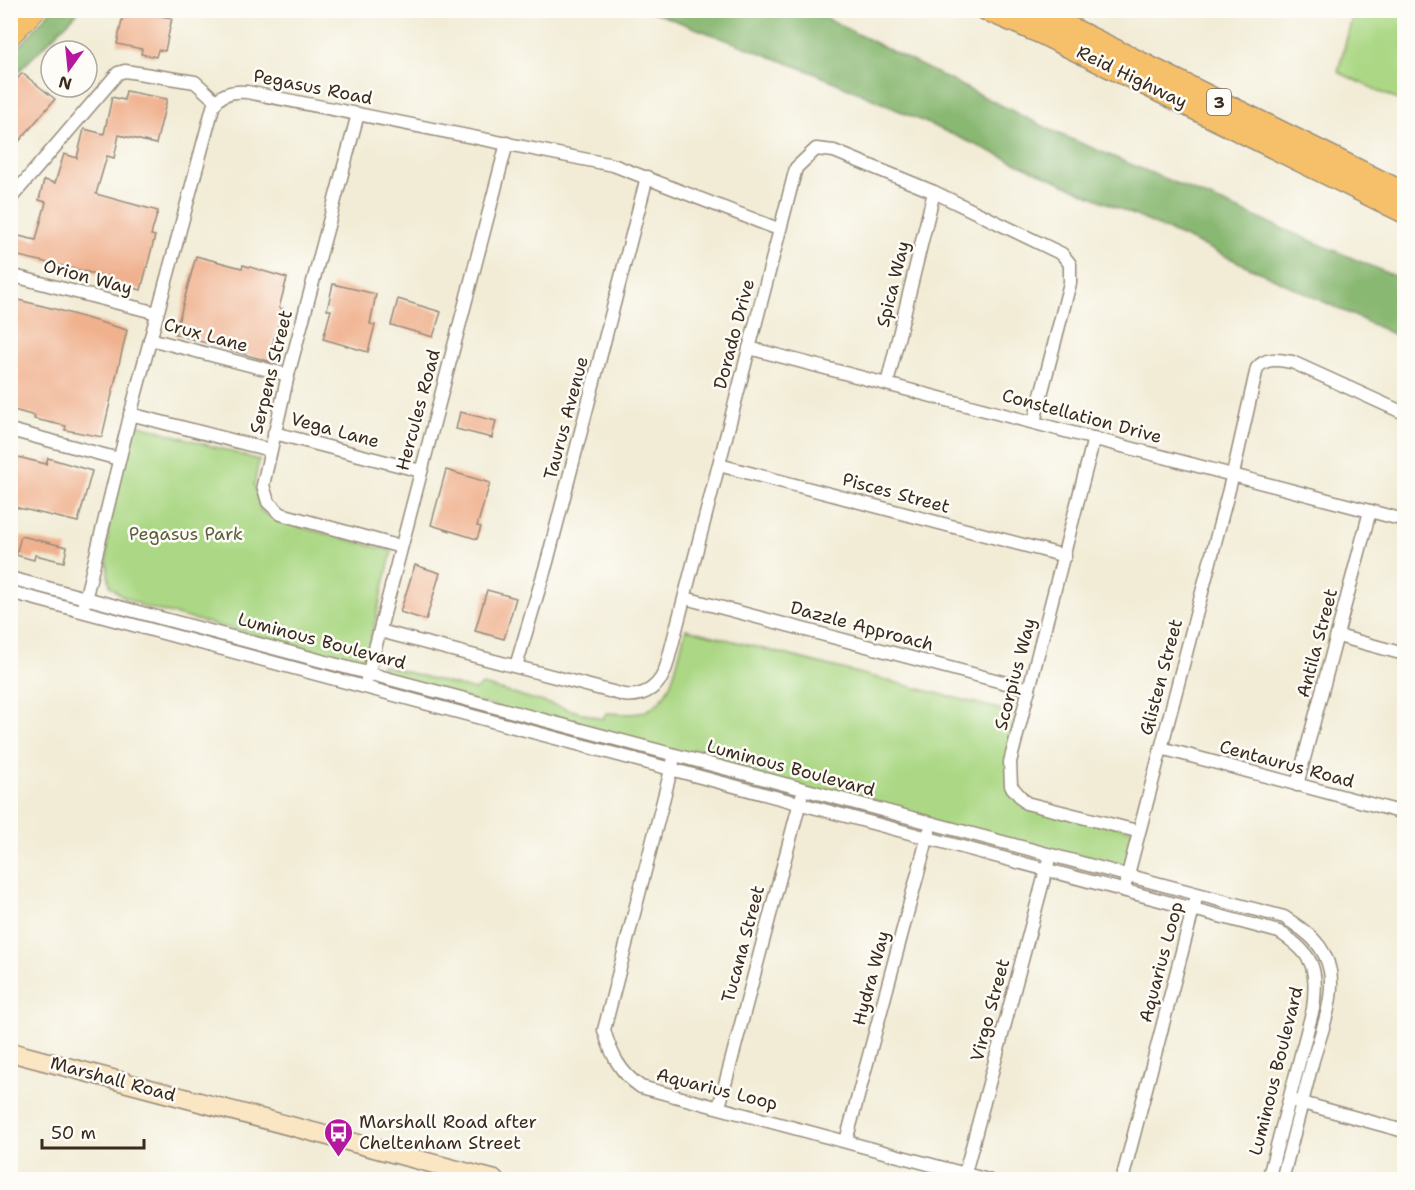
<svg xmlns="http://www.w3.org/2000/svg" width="1415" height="1190" viewBox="0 0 1415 1190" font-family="'Shantell Sans',sans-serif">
	<rect width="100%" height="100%" fill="#fdfcf7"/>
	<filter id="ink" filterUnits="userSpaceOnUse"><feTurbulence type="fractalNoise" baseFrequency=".0167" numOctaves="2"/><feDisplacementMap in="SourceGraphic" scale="12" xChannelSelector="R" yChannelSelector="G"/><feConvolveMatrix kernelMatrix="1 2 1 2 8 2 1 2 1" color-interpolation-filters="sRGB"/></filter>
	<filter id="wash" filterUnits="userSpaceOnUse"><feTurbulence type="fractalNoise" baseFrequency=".008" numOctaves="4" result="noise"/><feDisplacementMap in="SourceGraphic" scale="24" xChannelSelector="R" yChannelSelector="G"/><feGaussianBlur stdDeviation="1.35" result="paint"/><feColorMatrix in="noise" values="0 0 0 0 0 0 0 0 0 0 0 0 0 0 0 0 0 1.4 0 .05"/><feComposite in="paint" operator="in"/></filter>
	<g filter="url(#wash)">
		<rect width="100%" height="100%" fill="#f2ecd6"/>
		<!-- green -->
		<g fill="#acd885" stroke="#748152" stroke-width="1.5">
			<path d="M 1354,10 L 1404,11 L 1404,103 L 1338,72 Z"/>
			<path d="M 133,423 L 259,460 L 254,485 L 261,511 L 277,521 L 392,551 L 365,663 L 145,607 L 121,595 L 110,586 C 99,532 120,476 133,423 Z"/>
			<path d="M 686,629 L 1022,715 L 1011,786 L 1026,803 L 1137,831 L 1127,876 L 379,675 L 381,665 L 474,690 L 483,685 L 603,719 L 606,713 C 617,713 633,716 643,712 C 675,701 677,657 686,629 Z"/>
		</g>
		<!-- forest -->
		<g fill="#89b872" stroke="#627148" stroke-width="1.5">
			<path d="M 50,11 L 79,11 L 11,79 L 11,56 Z"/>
			<path d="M 650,11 L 811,11 L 1057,133 L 1404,280 L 1404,339 L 1206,247 L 814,73 Z"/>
		</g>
		<g id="blocks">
			<!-- building -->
			<g fill="#f0b18e">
				<path d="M 124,10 L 172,18 L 165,51 L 158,50 L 156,57 L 141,54 L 142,49 L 117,44 Z"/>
				<path d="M 22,73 L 55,99 L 10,152 L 10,88 Z"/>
				<path d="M 126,91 L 167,99 L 156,144 L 119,135 L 114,158 L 107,156 L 96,194 L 158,211 L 151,235 L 155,236 L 141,290 L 108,281 L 109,277 L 10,254 L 10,234 L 36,240 L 46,202 L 39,200 L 44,180 L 55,183 L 64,154 L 77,158 L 84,129 L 104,134 L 112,97 L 124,100 Z"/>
				<path d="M 196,256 L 242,268 L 243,265 L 287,278 L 279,308 L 283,309 L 271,349 L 274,350 L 271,362 L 175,334 Z"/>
				<path d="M 333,284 L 376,294 L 370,324 L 375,325 L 368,352 L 323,339 L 331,310 L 327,310 Z"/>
				<path d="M 10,298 L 55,309 L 127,330 L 102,437 L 65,430 L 66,426 L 34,419 L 35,416 L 10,409 Z"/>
				<path d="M 398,299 L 441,312 L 433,337 L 391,325 Z"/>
				<path d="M 460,412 L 496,421 L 492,438 L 456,429 Z"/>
				<path d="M 10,455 L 46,464 L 48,458 L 92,471 L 78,522 L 10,506 Z"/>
				<path d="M 446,470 L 490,483 L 477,526 L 481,527 L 477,539 L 431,525 Z"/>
				<path d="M 21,536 L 67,547 L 64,562 L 35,555 L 34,560 L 16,555 Z"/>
				<path d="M 415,565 L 440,573 L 426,620 L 400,612 Z"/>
				<path d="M 487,590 L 516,598 L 504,639 L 475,631 Z"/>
			</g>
		</g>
	</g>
	<g filter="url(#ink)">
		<use href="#blocks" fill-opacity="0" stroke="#968b7a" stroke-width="1.5"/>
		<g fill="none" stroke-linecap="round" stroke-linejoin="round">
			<defs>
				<g id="minor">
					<path d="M 358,114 L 288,375 L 263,485 L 268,502 L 281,514 L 401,547"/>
					<path d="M 10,199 L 118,73 L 125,71 L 195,82 L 216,101"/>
					<path d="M 10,275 L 157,313"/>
					<path d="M 150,339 L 288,375"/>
					<path d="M 749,348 L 1404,520"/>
					<path d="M 887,384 L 934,192"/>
					<path d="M 130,414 L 270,450"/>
					<path d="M 10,430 L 119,459"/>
					<path d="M 274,433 L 421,471"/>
					<path d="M 1094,438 L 1010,762 L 1011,786 L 1026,803 L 1137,831"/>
					<path d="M 719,465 L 1065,556"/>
					<path d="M 10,578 L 1284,917 C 1306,931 1325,944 1330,971 C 1335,999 1321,1033 1313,1060 C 1303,1100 1292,1140 1282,1180"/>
					<path d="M 10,592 L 1279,932 C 1314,954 1318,969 1313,1009 L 1268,1180"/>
					<path d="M 685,598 L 1029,689"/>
					<path d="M 84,604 L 134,400 L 213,107 C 220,93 232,91 247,92 L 613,165 L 773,227"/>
					<path d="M 380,631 L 624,695 C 645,698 662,685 667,664 L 796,168 L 816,149 L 834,151 L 934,192 L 1062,254 L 1070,264 L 1070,283 L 1034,422"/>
					<path d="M 1338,636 L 1404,654"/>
					<path d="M 516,666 L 547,562 L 647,177"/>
					<path d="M 367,679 L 507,143"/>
					<path d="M 1161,748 L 1404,813"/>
					<path d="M 673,762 L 604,1030 C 611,1054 620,1073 641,1087 L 988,1180"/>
					<path d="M 1297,785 L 1370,511"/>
					<path d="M 1126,882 L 1233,474 L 1257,368 C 1266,357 1278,360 1292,362 L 1404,413"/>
					<path d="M 1295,1101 L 1404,1131"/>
					<path d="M 719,1107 L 801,798"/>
					<path d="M 846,1141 L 929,832"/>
					<path d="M 965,1173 L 1048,863"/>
					<path d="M 1122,1180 L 1195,902"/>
				</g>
				<path id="secondary" d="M 10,1052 L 495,1180"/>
				<path id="primary" d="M 10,36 L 35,10"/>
				<g id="trunk">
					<path d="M 987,10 L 1041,33 L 1404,212"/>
					<path d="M 1034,10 L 1404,193"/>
				</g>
			</defs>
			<!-- minor casing -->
			<use href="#minor" stroke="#968b7a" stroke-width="15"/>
			<!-- secondary casing -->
			<use href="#secondary" stroke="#968b7a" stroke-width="21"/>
			<!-- primary casing -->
			<use href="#primary" stroke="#968b7a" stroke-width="22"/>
			<!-- trunk casing -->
			<use href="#trunk" stroke="#968b7a" stroke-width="24"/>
			<!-- minor -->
			<use href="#minor" stroke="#fff" stroke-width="12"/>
			<!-- secondary -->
			<use href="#secondary" stroke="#fbe6c4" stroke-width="18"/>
			<!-- primary -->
			<use href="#primary" stroke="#f6c06b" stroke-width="20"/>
			<!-- trunk -->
			<use href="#trunk" stroke="#f6c06b" stroke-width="21"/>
		</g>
	</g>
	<!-- icons -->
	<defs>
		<symbol id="bus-pin" viewBox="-11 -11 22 30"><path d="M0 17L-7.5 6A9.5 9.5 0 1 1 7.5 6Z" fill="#b5179e" stroke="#fdfcf7"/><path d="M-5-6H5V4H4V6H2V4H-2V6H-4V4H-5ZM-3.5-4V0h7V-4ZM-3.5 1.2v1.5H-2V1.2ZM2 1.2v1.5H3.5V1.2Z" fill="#fff"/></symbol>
	</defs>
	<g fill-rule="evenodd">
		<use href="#bus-pin" x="322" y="1116" width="33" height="45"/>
	</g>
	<g text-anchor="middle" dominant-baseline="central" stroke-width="5" stroke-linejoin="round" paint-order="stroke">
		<!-- shield labels -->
		<rect fill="#fdfcf7" stroke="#75695f" stroke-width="1.5" x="1207" y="89" width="24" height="26" rx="4.5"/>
		<g font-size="16" font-weight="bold" fill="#3b2a1e">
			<text x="1219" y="102">3</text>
		</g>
		<!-- street labels -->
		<g font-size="18" fill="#3b2a1e" stroke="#fdfcf7">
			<text transform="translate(1132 77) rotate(26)">Reid Highway</text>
			<text transform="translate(313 87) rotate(11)">Pegasus Road</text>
			<text transform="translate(88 277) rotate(15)">Orion Way</text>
			<text transform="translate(893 284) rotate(-76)">Spica Way</text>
			<text transform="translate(734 334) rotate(-75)">Dorado Drive</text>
			<text transform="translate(206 335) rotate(15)">Crux Lane</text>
			<text transform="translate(271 372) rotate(-76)">Serpens Street</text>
			<text transform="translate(418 410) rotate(-75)">Hercules Road</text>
			<text transform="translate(1082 416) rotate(15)">Constellation Drive</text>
			<text transform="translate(566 418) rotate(-75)">Taurus Avenue</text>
			<text transform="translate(335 430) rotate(15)">Vega Lane</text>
			<text transform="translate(896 493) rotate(15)">Pisces Street</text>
			<text transform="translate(862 626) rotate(15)">Dazzle Approach</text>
			<text transform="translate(322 641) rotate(15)">Luminous Boulevard</text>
			<text transform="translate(1317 643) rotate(-75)">Antila Street</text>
			<text transform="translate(1015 674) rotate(-75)">Scorpius Way</text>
			<text transform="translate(1161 677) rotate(-75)">Glisten Street</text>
			<text transform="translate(1287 764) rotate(15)">Centaurus Road</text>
			<text transform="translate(791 768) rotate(15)">Luminous Boulevard</text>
			<text transform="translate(743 944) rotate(-75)">Tucana Street</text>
			<text transform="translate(1161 962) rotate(-75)">Aquarius Loop</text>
			<text transform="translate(871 978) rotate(-75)">Hydra Way</text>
			<text transform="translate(990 1010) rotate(-75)">Virgo Street</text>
			<text transform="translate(1276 1071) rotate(-76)">Luminous Boulevard</text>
			<text transform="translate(113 1079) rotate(15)">Marshall Road</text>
			<text transform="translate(717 1089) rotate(14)">Aquarius Loop</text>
		</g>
		<!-- park labels -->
		<g font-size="18" fill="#5d5e3d" stroke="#fdfcf7">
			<text x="186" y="534">Pegasus Park</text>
		</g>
		<!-- poi labels -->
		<g font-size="18" fill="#3b2a1e" stroke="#fdfcf7" text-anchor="start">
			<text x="359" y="1122">Marshall Road after<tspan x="359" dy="21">Cheltenham Street</tspan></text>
		</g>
	</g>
	<!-- margin -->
	<rect width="1415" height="1190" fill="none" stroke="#fdfcf7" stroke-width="36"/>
	<!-- north arrow -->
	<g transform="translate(69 69) rotate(195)"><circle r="28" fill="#fdfcf7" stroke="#afa8a0" stroke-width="1.5"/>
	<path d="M0-4.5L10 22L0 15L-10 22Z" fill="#b5179e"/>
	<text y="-9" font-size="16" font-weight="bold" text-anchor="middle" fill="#3b2a1e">N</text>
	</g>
	<!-- scale -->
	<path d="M42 1139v9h102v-9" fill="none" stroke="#3b2a1e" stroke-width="3"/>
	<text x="51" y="1139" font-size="18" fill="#3b2a1e" stroke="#fdfcf7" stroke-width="4.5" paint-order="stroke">50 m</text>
</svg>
